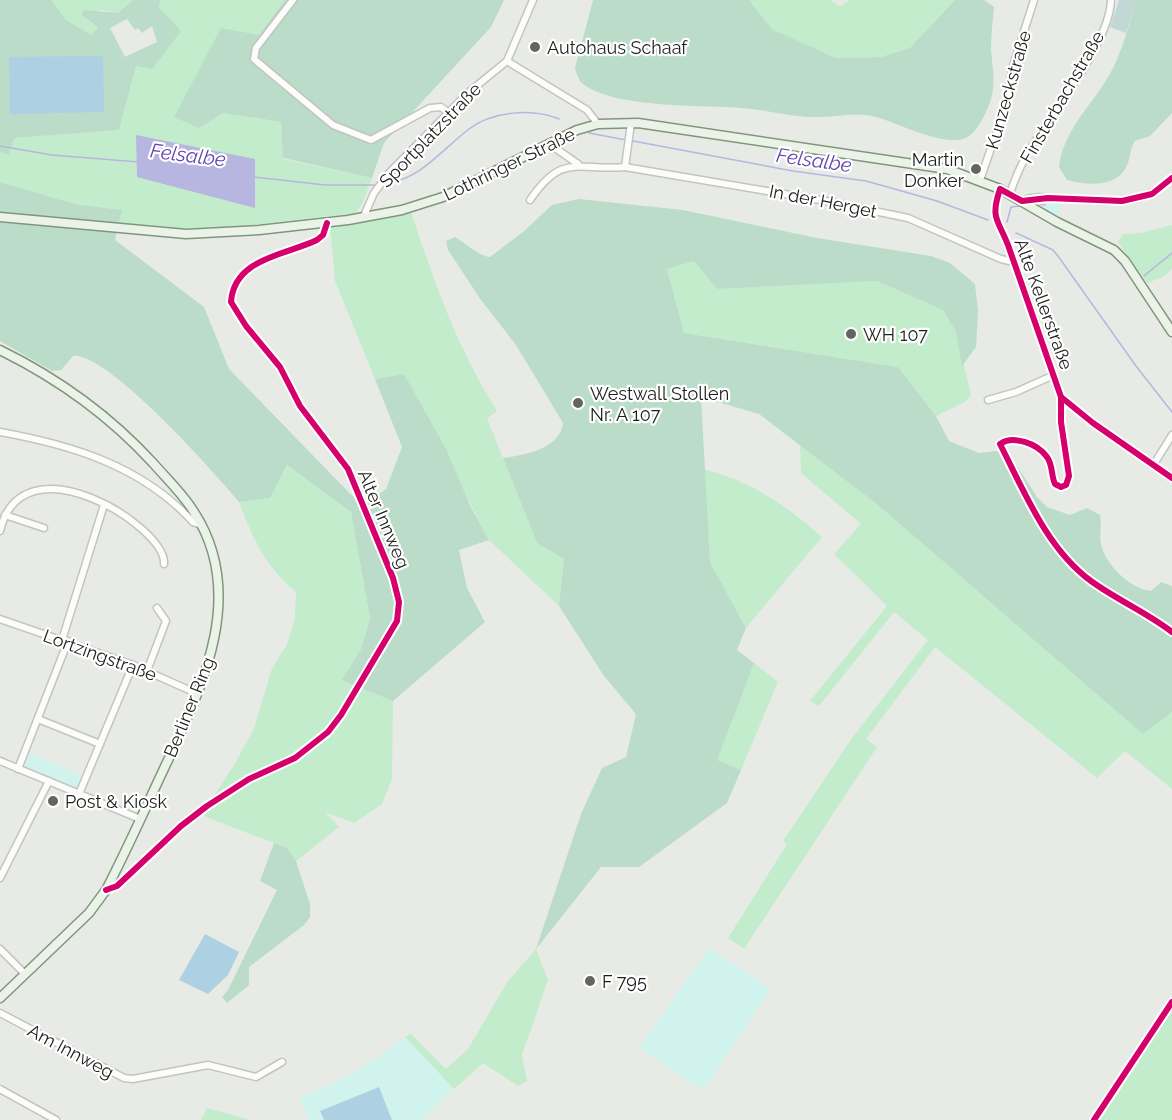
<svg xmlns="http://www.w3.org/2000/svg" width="1172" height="1120" viewBox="0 0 1172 1120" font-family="Raleway,sans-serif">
	<rect width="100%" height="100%" fill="#e8ebe5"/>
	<!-- grass -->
	<g fill="#c3eccd">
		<path d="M 51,0 L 133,0 L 118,13 L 100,10 L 82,15 L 98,29 L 92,35 L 66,20 Z"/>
		<path d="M 160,0 L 285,0 L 199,128 L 223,113 L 281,122 L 283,159 L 372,178 L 363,202 L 356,213 L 233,227 L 171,229 L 118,225 L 122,210 L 75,204 L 0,182 L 0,152 L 9,153 L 13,138 L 119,130 L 136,66 L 180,31 L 159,6 Z"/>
		<path d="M 749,0 L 830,0 L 840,6 L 850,0 L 955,0 L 910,48 L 881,57 L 836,58 L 772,29 Z"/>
		<path d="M 411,212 C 435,284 457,347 497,411 L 487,418 L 537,543 L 564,559 L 559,606 L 489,540 L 404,374 L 375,379 L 335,281 L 330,226 Z"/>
		<path d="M 1172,225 L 1172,269 L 1163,277 L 1147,283 L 1118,242 L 1123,234 L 1141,233 Z"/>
		<path d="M 694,261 L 717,289 L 877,281 L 943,310 L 956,332 L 971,395 L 965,402 L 936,416 L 898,367 L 684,333 L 667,269 Z"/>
		<path d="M 800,445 L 878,505 L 1143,733 L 1172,712 L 1172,789 L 1125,751 L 1097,778 L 935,647 L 866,739 L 877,747 L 744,949 L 728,938 L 787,844 L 783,841 L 852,738 L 928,640 L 894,612 L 819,706 L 810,701 L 887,606 L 834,554 L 861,524 L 801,473 Z"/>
		<path d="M 287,465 L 351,512 L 370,618 L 361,649 L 343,680 L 393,701 L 392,779 L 382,804 L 354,823 L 325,812 L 339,827 L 296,861 L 287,848 L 206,817 L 203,813 L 234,765 L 254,729 L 271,671 L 287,644 L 295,618 L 296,592 C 266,568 252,537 239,502 L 270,498 Z"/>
		<path d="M 704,469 C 754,483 784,504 822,537 L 746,628 L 710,562 Z"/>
		<path d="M 754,663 L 778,682 L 741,770 L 716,760 Z"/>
		<path d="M 536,949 L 548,980 L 522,1055 L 527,1081 L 518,1086 L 483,1063 L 454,1089 L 405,1037 L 411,1034 L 446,1069 L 468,1049 L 508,981 Z"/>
		<path d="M 1172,1004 L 1172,1120 L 1096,1120 Z"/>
		<path d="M 207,1108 L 250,1120 L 201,1120 Z"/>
	</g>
	<!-- forest -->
	<g fill="#badcc8" fill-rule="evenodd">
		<path d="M 0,0 L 51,0 L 66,20 L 92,35 L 98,28 L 82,15 L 83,10 L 118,13 L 133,0 L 160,0 L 159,7 L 181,31 L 152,69 L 136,66 L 119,130 L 14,138 L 9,154 L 0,152 ZM 127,19 L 135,30 L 138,28 L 142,33 L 152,26 L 157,42 L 125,57 L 110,28 Z"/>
		<path d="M 285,0 L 504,0 L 491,27 L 384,143 L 372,178 L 283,158 L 281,122 L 223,113 L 199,128 L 174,117 L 221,28 L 259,35 Z"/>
		<path d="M 593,0 L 749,0 L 772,29 L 836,58 L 881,57 L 910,48 L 955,0 L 984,0 L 994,7 C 993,20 991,34 991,48 C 993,77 998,90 983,118 C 979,124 976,131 969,136 C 950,150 900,124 879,118 C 859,111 840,117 820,117 C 798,118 774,112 752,109 C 709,104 617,110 583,84 C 578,80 577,74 575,68 Z"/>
		<path d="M 1137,0 L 1172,0 L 1172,113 L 1150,136 L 1135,141 C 1129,149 1131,160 1125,169 C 1114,188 1085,185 1067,180 L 1059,167 C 1063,132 1089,108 1107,79 C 1122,55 1128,26 1137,0 Z"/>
		<path d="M 0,182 L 75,204 L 122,210 L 115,240 L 204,307 L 229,369 L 362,506 L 386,489 L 402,447 L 375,379 L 404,374 L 446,449 L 470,505 L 489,540 L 459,550 L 467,588 L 485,622 L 393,701 L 342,680 L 361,649 L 370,618 L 351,512 L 287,465 L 270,498 L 239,502 C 216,474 106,351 73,356 L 61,370 L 52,371 L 0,341 Z"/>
		<path d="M 579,199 L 683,210 L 817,238 L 931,256 L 950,263 L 975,284 L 978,311 L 976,347 L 962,366 L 956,332 L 943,310 L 877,281 L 717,289 L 694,261 L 667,269 L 684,333 L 898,367 L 936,416 L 949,441 L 979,453 L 997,451 L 1017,466 L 1037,497 L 1047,507 L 1070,515 L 1087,508 L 1100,515 C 1102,525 1099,534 1101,544 C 1105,564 1130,589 1151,591 L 1161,582 L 1172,586 L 1172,712 L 1143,734 L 878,505 L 759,414 L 701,397 L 710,562 L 746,628 L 737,650 L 754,663 L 717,760 L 741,770 L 727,803 L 639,867 L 601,867 L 536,949 L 581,814 L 602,768 L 626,757 L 636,714 L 604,676 L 559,606 L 564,559 L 537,543 L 503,458 C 525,455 560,449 563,423 L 516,345 L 481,300 L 448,250 L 446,241 L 455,237 C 466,243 478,256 490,257 L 523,232 L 552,205 Z"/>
		<path d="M 274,843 L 287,848 L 296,861 L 310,904 L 310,917 L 304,925 L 249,967 L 249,985 L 227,1003 L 222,997 L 228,990 L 277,890 L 260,881 Z"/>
	</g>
	<!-- cemetery -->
	<path fill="#c2d8d4" d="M 1119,0 L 1137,0 L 1126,33 L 1110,27 Z"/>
	<!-- park -->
	<g fill="#d0f4ed">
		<path d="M 1046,202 L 1060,203 L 1059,217 L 1046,211 Z"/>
		<path d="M 29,753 L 82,775 L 77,788 L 24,766 Z"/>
		<path d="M 709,948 L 771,989 L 703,1091 L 639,1048 Z"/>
		<path d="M 405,1037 L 454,1089 L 423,1120 L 309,1120 L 299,1097 C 342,1083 369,1064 405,1037 Z"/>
	</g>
	<!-- pitch -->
	<g fill="#add0e3">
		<path d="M 103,56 L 104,112 L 10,114 L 9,57 Z"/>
		<path d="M 205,934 L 239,952 L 228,975 L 208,994 L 179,980 Z"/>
		<path d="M 379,1087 L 392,1120 L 324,1120 L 320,1111 Z"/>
	</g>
	<!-- water -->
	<path fill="#b6b6e0" d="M 136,135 L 255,159 L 255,208 L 137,177 Z"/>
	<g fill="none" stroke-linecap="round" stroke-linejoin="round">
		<!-- stream -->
		<g stroke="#b6b6e0" stroke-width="1.5">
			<path d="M 589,133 L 626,140"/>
			<path d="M 633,141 L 793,171 L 866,181 L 937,201 L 988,220"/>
			<path d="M 0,146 L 52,155 L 139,162"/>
			<path d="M 254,177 L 325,185 L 374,185"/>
			<path d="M 389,183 C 421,178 444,148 469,129 C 492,111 533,108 559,119"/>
			<path d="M 1040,204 L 1045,205"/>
			<path d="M 1007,222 L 1011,207 L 1020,206"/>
			<path d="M 1016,233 L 1053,250 L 1058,256 L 1136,366 L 1172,412"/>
			<path d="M 1144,276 L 1172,253"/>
		</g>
		<defs>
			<g id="street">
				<path d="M 293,0 L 256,48 L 254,59 L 333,125 L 371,140 L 430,108 L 441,107 L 449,113"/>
				<path d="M 507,61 L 587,110 L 598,124"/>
				<path d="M 548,143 L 578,164"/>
				<path d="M 625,167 L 631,123"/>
				<path d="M 980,180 L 1005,108 L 1013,66 L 1034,0"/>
				<path d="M 1010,193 C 1015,179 1021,164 1029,151 C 1052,114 1110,42 1111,0"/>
				<path d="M 530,200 C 563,152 576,171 625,167 L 826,201 L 908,218 L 1001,259 L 1014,262"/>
				<path d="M 1022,201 C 1032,196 1044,197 1055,198 C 1095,199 1141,211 1172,178"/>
				<path d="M 363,218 L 374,193 L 389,173 L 469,92 L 507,61 L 533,0"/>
				<path d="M 1061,397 L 1093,423 L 1172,478"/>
				<path d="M 988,400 L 1016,392 L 1054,375"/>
				<path d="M 0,432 C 72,445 142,466 193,522 L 201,525"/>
				<path d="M 1000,444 C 1013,435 1037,443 1047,457 C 1053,465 1051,476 1055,484 L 1061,487 L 1066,485 L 1069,476 L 1061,422 L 1061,397 L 1008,245 C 998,219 990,219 1000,189"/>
				<path d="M 1154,464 L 1172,435"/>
				<path d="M 5,515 L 44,528"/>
				<path d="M 0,531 C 22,436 167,527 164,564"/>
				<path d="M 0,619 L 133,665 L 198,694"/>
				<path d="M 62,640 L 104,505"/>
				<path d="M 147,671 L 166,621 L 157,608"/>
				<path d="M 38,719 L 100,744"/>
				<path d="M 0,761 L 140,819"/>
				<path d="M 18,769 L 68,641"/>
				<path d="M 79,794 L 133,665"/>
				<path d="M 0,878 L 49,781"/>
				<path d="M 106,890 L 117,886 L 181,826 L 207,806 L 249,779 L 295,758 L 328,732 L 341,715 L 397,621 L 399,602 L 393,578 L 348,469 L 300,406 L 280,367 L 246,326 L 231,302 C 234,258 286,255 317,240 L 323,235 L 327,223"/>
				<path d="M 0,949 L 25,974"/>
				<path d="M 0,1013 L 124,1078 L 133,1079 L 208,1065 L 256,1077 L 282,1062"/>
				<path d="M 0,1089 L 56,1120"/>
			</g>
			<g id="secondary">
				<path d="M 0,217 L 186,234 L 259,230 L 348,220 L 402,210 L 443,197 L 577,130 L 598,124 L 638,123 L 947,169 L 1000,189 L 1057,222 L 1114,250 L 1125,261 L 1172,332"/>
				<path d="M 0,350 C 57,378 110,416 153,463 C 167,479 183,494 194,512 C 246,592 205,681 169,758 C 148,802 129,846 106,890 L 89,913 L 0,998"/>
			</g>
		</defs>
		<!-- street casing -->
		<use href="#street" stroke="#c3c4c1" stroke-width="9"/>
		<!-- secondary casing -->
		<use href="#secondary" stroke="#80967c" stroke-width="11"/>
		<!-- street -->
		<use href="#street" stroke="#fcfcfb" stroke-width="6"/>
		<!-- secondary -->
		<use href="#secondary" stroke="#ebf3e9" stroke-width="8"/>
		<defs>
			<g id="cycleway">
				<path d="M 1172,178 L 1152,194 L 1122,201 L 1048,198 L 1022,201 L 1000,189 C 990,219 998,219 1008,245 L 1061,397 L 1061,422 L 1069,476 L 1066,485 L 1061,487 L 1055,484 C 1051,476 1053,465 1047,457 C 1037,443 1013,435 1000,444 C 1024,491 1047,549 1091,581 C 1117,600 1146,612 1172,632"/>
				<path d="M 1061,397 L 1093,423 L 1172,478"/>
				<path d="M 106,890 L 117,886 L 181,826 L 207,806 L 249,779 L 295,758 L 328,732 L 341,715 L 397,621 L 399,602 L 393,578 L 348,469 L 300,406 L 280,367 L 246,326 L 231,302 C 234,258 286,255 317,240 L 323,235 L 327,223"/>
				<path d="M 1094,1120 L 1172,1002"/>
			</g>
		</defs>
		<!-- cycleway casing -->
		<use href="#cycleway" stroke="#fff" stroke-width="10"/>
		<!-- cycleway -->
		<use href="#cycleway" stroke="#d6006c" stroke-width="6"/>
	</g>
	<!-- markers -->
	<g fill="#646563" stroke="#fff" stroke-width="2">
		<circle cx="535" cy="47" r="6"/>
		<circle cx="976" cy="169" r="6"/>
		<circle cx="851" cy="334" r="6"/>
		<circle cx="578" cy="403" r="6"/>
		<circle cx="53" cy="801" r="6"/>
		<circle cx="590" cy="981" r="6"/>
	</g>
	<g text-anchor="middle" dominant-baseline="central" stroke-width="4.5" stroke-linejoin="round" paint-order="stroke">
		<!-- poi labels -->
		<g font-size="18" fill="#1d1d1d" stroke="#fff" text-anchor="start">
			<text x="547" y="47">Autohaus Schaaf</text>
			<text x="964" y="159" text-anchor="end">Martin<tspan x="964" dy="21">Donker</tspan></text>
			<text x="863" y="334">WH 107</text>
			<text x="590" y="393">Westwall Stollen<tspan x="590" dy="21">Nr. A 107</tspan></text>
			<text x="65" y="801">Post &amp; Kiosk</text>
			<text x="602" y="981">F 795</text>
		</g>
		<!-- street labels -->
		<g font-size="18" fill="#1d1d1d" stroke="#fff">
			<text transform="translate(1008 90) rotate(-74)">Kunzeckstraße</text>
			<text transform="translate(1062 97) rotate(-60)">Finsterbachstraße</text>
			<text transform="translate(430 135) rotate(-46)">Sportplatzstraße</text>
			<text transform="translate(509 164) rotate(-26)">Lothringer Straße</text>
			<text transform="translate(823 201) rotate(11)">In der Herget</text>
			<text transform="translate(1044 304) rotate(70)">Alte Kellerstraße</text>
			<text transform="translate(384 519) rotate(67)">Alter Innweg</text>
			<text transform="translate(100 655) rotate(20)">Lortzingstraße</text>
			<text transform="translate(189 707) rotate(-68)">Berliner Ring</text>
			<text transform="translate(71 1051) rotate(28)">Am Innweg</text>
		</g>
		<!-- water labels -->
		<g font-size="20" font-style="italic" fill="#6345b0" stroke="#fff">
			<text transform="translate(188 155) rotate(7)">Felsalbe</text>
			<text transform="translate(814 160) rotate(8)">Felsalbe</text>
		</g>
	</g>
</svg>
